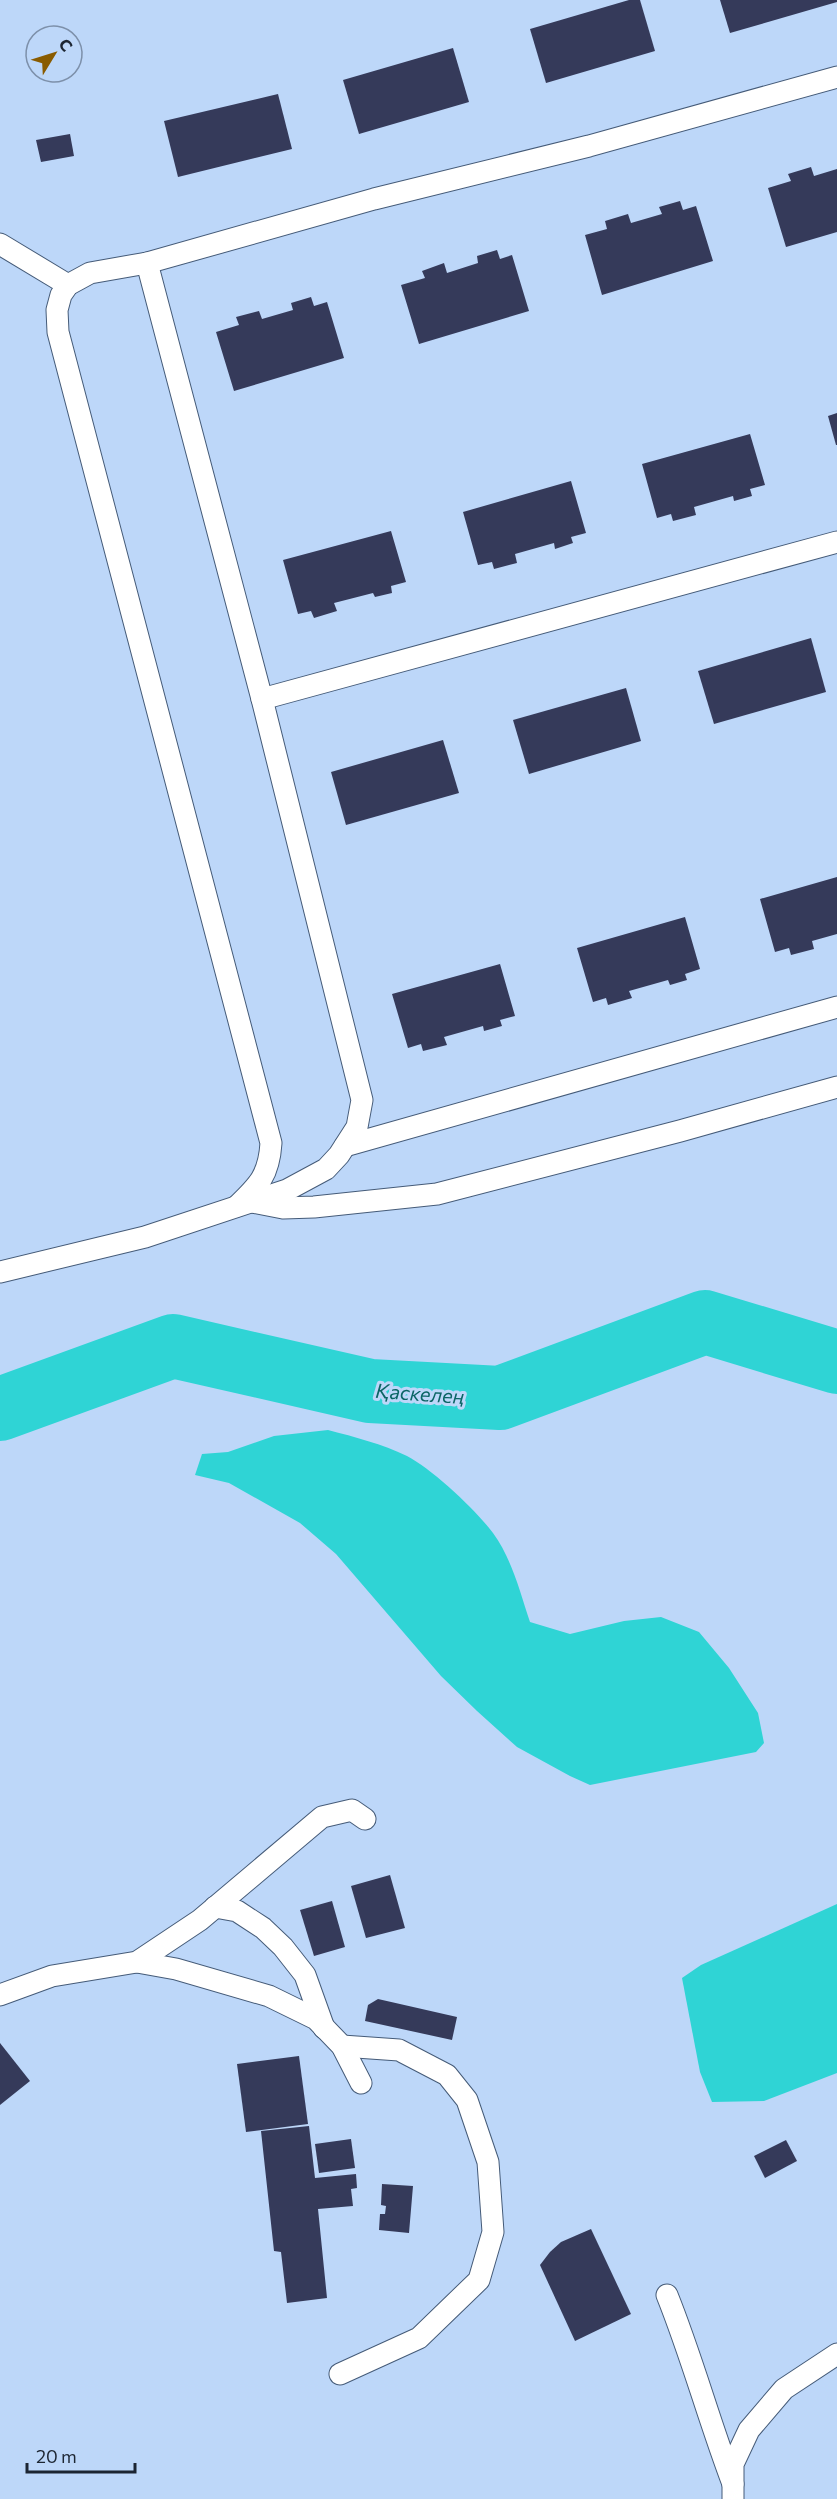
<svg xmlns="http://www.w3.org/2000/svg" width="837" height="2499" viewBox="0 0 837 2499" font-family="Commissioner,sans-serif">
	<rect width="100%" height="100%" fill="#bdd7f9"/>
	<!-- water -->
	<g fill="#2fd4d5">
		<path d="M 328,1430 C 355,1437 382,1444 407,1456 C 432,1469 476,1510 493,1533 C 512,1559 520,1592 530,1622 L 570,1634 L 624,1621 L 661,1617 L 699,1632 L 729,1668 L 758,1713 L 764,1743 L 756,1752 L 590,1785 L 570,1776 L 517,1747 L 477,1711 L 441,1676 L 336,1554 L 300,1523 L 229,1483 L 195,1475 L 202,1454 L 228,1452 L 274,1436 Z"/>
		<path d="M 837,1904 L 837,2073 L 764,2101 L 712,2102 L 700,2072 L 682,1978 L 701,1965 Z"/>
	</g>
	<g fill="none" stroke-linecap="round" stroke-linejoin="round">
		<!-- river -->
		<path stroke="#2fd4d5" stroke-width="64" d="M 0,1409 L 173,1346 L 370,1391 L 500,1398 L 705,1322 L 837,1362"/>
	</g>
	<!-- building -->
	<g fill="#353a5a">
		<path d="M 629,0 L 640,0 L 655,51 L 546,83 L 530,29 Z"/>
		<path d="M 720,0 L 837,0 L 837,2 L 730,33 Z"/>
		<path d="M 453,48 L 469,102 L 359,134 L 343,80 Z"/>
		<path d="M 278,94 L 292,149 L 178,177 L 164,121 Z"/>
		<path d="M 70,134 L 74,156 L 41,162 L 36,140 Z"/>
		<path d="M 811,167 L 814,176 L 837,169 L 837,232 L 786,247 L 768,188 L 791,181 L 788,174 Z"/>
		<path d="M 680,201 L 683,210 L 696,206 L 713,261 L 602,295 L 585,235 L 607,229 L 605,221 L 628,214 L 631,223 L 662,214 L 659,207 Z"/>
		<path d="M 497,250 L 500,259 L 512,255 L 529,311 L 419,344 L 401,285 L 425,278 L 422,271 L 444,263 L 447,273 L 478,263 L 477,256 Z"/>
		<path d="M 311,297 L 314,306 L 327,302 L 344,358 L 234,391 L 216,332 L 239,325 L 236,317 L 259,311 L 262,319 L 293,310 L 291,303 Z"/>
		<path d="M 837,413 L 837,445 L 836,445 L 828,416 Z"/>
		<path d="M 750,434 L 765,485 L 750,489 L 752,496 L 734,501 L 733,496 L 694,507 L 696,515 L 673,521 L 671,514 L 657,518 L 642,464 Z"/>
		<path d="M 571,481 L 586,533 L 571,537 L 573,543 L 555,549 L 554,543 L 515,554 L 517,563 L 494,569 L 492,562 L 478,565 L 463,512 Z"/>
		<path d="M 391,531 L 406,582 L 391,586 L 392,593 L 375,597 L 373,593 L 334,603 L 337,611 L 314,618 L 311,611 L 298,614 L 283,560 Z"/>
		<path d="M 811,638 L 826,692 L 714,724 L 698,671 Z"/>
		<path d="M 626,688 L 641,741 L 529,774 L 513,720 Z"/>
		<path d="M 443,740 L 459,793 L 346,825 L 331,772 Z"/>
		<path d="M 837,877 L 837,934 L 812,941 L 814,949 L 791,955 L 789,948 L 775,952 L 760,899 Z"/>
		<path d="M 685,917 L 700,969 L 685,974 L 687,980 L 670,985 L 668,980 L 629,991 L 632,998 L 608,1005 L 606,998 L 593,1002 L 577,948 Z"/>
		<path d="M 500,964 L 515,1016 L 500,1020 L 502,1026 L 484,1031 L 483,1026 L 444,1037 L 447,1045 L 423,1051 L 421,1044 L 408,1048 L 392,994 Z"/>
		<path d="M 390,1875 L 405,1928 L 366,1938 L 351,1886 Z"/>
		<path d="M 332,1901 L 345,1947 L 314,1956 L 300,1910 Z"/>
		<path d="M 378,1999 L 457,2017 L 452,2040 L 365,2021 L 368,2005 Z"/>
		<path d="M 0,2043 L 30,2081 L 0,2105 Z"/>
		<path d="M 299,2056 L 308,2124 L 246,2132 L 237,2064 Z"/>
		<path d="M 309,2126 L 315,2178 L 356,2174 L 357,2188 L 351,2189 L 353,2206 L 318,2209 L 327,2298 L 287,2303 L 281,2252 L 274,2251 L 261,2131 Z"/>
		<path d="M 351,2139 L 355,2168 L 319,2173 L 315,2144 Z"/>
		<path d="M 786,2140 L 797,2161 L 765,2178 L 754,2156 Z"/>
		<path d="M 382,2184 L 413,2186 L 409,2233 L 379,2230 L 380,2214 L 385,2214 L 386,2206 L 381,2205 Z"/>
		<path d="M 591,2229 L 631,2314 L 575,2341 L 540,2265 L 550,2252 L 561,2242 Z"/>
	</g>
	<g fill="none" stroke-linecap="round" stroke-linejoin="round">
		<defs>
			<g id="service">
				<path d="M 0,244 L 68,285"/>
				<path d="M 262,699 L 837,542"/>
				<path d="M 345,1146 L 837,1007"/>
				<path d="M 252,1202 L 283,1208 L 314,1207 L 437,1194 L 680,1131 L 837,1087"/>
				<path d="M 237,1206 C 259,1185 269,1175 271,1143 L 58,332 L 57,310 L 61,295 L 68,285 L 90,273 L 147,263 L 374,199 L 589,146 L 837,77"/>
				<path d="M 0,1272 L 145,1237 L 287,1190 L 326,1169 L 339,1155 L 357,1127 L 362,1100 L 262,699 L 147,263"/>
				<path d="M 215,1907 L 237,1911 L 263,1928 L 283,1947 L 305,1975 L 324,2028"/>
				<path d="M 137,1962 L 176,1969 L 269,1996 L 316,2019 L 342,2046 L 361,2083"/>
				<path d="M 0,1995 L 52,1976 L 137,1962 L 200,1920 L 322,1817 L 352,1810 L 365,1819"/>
				<path d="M 667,2295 C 692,2357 709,2421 733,2484"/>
				<path d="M 340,2374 L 419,2338 L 479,2280 L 493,2232 L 488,2162 L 467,2100 L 447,2075 L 399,2050 L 342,2046"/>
				<path d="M 733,2499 L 733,2464 L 749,2430 L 784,2389 L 837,2354"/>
			</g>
		</defs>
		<!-- service casing -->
		<use href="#service" stroke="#455b78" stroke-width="23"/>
		<!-- service -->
		<use href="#service" stroke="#fff" stroke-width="21"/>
	</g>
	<g text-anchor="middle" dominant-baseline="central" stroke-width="6" stroke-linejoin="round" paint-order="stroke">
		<!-- water labels -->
		<g font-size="20" font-style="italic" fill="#0a6565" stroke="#bdd7f9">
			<text transform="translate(420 1393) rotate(4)">Қаскелең</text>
		</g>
	</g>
	<!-- north arrow -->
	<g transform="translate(54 54) rotate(52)"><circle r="28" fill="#bdd7f9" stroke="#7d90aa" stroke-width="1.5"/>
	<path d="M0-4.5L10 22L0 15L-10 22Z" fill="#895b00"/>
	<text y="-9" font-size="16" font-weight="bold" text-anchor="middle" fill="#1d2633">С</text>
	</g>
	<!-- scale -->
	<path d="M27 2463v9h108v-9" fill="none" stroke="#1d2633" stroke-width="3"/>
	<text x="36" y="2463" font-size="18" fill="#1d2633" stroke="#bdd7f9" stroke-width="4.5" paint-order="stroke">20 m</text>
</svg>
